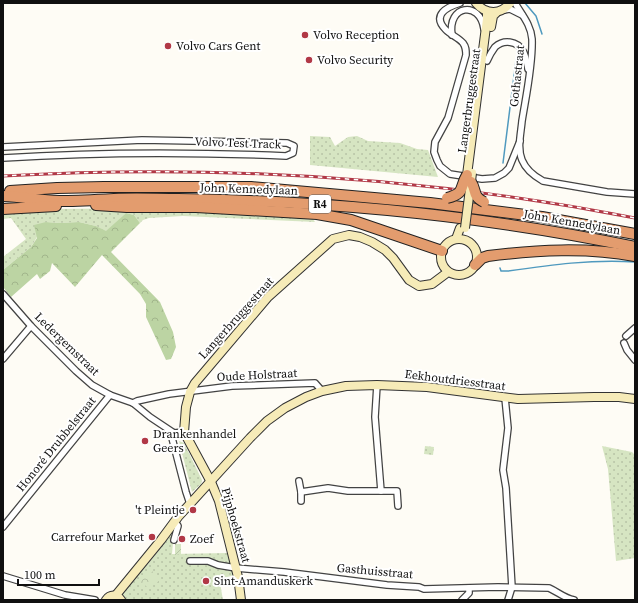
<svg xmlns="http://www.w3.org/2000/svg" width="638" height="603" viewBox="0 0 638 603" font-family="'Source Serif 4',serif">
	<defs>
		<pattern id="grass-dots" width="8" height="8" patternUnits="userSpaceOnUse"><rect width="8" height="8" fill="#d6e5c2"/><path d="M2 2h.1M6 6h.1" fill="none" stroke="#b7c3a6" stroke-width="1.8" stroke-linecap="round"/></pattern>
		<pattern id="forest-crowns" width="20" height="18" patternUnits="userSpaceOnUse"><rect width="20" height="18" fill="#bcd4a3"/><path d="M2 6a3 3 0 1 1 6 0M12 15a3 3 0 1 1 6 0" fill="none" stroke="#a1b58b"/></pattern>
		<pattern id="park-crowns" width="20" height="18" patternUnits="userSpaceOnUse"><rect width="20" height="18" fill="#d6e5c2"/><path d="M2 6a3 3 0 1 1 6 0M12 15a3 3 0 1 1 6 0" fill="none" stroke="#b7c3a6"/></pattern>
		<pattern id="garden-furrows" width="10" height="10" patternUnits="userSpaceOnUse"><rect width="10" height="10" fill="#d6e5c2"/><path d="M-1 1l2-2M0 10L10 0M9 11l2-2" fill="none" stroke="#b7c3a6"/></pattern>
	</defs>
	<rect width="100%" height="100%" fill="#fefcf5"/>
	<!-- grass -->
	<g fill="url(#grass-dots)">
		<path d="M 310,136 L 330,137 L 335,146 L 348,137 L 357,136 L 368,141 L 400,143 L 417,149 L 428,150 L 438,177 L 310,165 Z"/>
		<path d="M 148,208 L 312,218 L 315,222 L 183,216 L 149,218 L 143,220 L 140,223 L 134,215 L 126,213 L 106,232 L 96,226 L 79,222 L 59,223 L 46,222 L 31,247 L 3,270 L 3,257 L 26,239 L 11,218 L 3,219 L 3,213 L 54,209 Z"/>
		<path d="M 179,441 L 184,443 L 202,480 L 201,484 L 192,492 Z"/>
		<path d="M 425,446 L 434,447 L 433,455 L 424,454 Z"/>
		<path d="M 602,446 L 632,452 L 635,455 L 635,558 L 616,561 L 608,469 Z"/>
		<path d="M 174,531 L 172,554 L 228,553 L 235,575 L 227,577 L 225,582 L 220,583 L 223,600 L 123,600 L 121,595 L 123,591 L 148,564 Z"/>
	</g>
	<!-- forest -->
	<path fill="url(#forest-crowns)" d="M 126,213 L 134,215 L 140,223 L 111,252 L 160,302 L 173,332 L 176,347 L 171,359 L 166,360 L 146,317 L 146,304 L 140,294 L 102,255 L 75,287 L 52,263 L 50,271 L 40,279 L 37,274 L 11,297 L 3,287 L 3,270 L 31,247 L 37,238 L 34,225 L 46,222 L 59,223 L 79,222 L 96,226 L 106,231 Z"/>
	<!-- park -->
	<path fill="url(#park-crowns)" d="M 151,571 L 156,573 L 158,582 L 152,584 L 151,587 L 148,588 L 141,581 Z"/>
	<!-- garden -->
	<path fill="url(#garden-furrows)" d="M 175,544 L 181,544 L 181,554 L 175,555 Z"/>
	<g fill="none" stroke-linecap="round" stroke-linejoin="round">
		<!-- stream -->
		<g stroke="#4f99be" stroke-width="1.5">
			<path d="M 525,3 L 536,16 L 542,34"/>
			<path d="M 503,163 L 516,60"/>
			<path d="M 500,268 L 501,271 L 508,271 C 550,265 592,259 635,262"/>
		</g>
		<defs>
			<g id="street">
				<path d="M 460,3 C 447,7 431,15 446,30 C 451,35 459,38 463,43 C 466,47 466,50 466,55 L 448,118 L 435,142 L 434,152 L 437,160 L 440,166 L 450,174 L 482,179 L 495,178 L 504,173 L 509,168 L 520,141"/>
				<path d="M 515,3 C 522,15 531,25 532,39 C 533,64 526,96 522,121 C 521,133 517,148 522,160 C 526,170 534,176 543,181 L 607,192 L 635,194"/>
				<path d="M 504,10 L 510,9 L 522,15"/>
				<path d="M 452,35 C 447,5 480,0 484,29"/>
				<path d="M 487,61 C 489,56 492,51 495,47 C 504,39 517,41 523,51 C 526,56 527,64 528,69"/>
				<path d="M 3,147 L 142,140 L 287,143 L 294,146 L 293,153 L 286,156 C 192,152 98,152 3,158"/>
				<path d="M 3,294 L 31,326 L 76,371 L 92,385 L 110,395 L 133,403 L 150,417 L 174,433 L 184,432"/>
				<path d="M 626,336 L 635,328"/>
				<path d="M 624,343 L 627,350 L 635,360"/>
				<path d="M 3,359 L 31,326"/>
				<path d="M 505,398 L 508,428 L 503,470 L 506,488 L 512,587 L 508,600"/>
				<path d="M 133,403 L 137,401 L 169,394 L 232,386 L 315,383 L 322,391"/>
				<path d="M 174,433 L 172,438 L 186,492 L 190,504"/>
				<path d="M 299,481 L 301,492 L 328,488 L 348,491 L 381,491 L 375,417 L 377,385"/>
				<path d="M 381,491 L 397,491 L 398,506"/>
				<path d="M 301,492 L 301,501"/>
				<path d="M 3,527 L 110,395"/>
				<path d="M 174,540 L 178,526 L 175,522"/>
				<path d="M 190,561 L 208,561 L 218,565 L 236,568 L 284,572 L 387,585 L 419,587 L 424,589 L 498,587 L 549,588 C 558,592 564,598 574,600"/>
				<path d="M 3,576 L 65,595 L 95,600"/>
				<path d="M 462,600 L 469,593 L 469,588"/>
			</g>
			<g id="secondary">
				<path d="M 476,3 C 486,15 501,15 510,3"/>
				<path d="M 491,27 L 493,16 L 496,13"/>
				<path d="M 467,175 L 487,19 L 487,12"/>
				<path d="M 456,239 L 460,228"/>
				<circle cx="459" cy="257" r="18"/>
				<path d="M 116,595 L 161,540 L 178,517 L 250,438 L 267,421 L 285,408 L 306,397 L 322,391 L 346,386 L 377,385 L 427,387 L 518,399 L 594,397 L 619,397 L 635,399"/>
				<path d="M 106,600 C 110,594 117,594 121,600"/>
				<path d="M 241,600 L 238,577 L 219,501 L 211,482 L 184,432 L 186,407 L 190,392 L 195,383 L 268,297 L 333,239 L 349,235 L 360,237 L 372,242 L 385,250 L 393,258 L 409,280 L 419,286 L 432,284 L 448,272"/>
			</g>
			<g id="highway">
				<path d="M 10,191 L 57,188 L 104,187 L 251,187 L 430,203 L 542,217 L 635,234"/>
				<path d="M 3,196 C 23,196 43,202 63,201 C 80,201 97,200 114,199 C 136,198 157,199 178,199 C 331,201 485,216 635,247"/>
				<path d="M 96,205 L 127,207 L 196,207 L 317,214 L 351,220 L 442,251"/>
				<path d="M 3,209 L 56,206"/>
				<path d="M 475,265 L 482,258 L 488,256 C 537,250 586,247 635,256"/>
			</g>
		</defs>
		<!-- street casing -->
		<use href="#street" stroke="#434343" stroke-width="8"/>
		<!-- secondary casing -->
		<use href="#secondary" stroke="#323232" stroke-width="10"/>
		<!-- highway casing -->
		<use href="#highway" stroke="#212121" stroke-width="12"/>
		<!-- street -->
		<use href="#street" stroke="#fff" stroke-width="5.5"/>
		<!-- secondary -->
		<use href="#secondary" stroke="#f6ebb8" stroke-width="8"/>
		<!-- highway -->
		<use href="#highway" stroke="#e39c6e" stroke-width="10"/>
		<defs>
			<path id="rail" d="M 3,176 C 215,164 427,177 635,218"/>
		</defs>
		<!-- rail casing -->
		<use href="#rail" stroke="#b13846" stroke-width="3"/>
		<!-- rail -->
		<use href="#rail" stroke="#fff" stroke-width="1.5" stroke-dasharray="4.5" stroke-linecap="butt"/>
		<defs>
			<path id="secondary-bridge" d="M 465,228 L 472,173"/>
			<g id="highway-bridge">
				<path d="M 471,182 C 477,191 472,196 484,202"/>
				<path d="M 447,198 C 466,193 459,188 467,175"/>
			</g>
		</defs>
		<!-- secondary-bridge casing -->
		<use href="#secondary-bridge" stroke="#323232" stroke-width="10" stroke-linecap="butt"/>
		<!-- highway-bridge casing -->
		<use href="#highway-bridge" stroke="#212121" stroke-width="12" stroke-linecap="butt"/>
		<!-- secondary-bridge -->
		<use href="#secondary-bridge" stroke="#f6ebb8" stroke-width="8"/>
		<!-- highway-bridge -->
		<use href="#highway-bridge" stroke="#e39c6e" stroke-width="10"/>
	</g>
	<!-- markers -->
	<g fill="#b13846" stroke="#fff" stroke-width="1.5">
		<circle cx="305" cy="35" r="4"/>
		<circle cx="168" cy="46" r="4"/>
		<circle cx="309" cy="60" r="4"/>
		<circle cx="145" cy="441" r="4"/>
		<circle cx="193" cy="510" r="4"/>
		<circle cx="152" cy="537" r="4"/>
		<circle cx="182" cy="539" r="4"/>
		<circle cx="206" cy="581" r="4"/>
	</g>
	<g text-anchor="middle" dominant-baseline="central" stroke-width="4" stroke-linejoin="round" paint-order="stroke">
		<!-- shield labels -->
		<rect fill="#fff" stroke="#585858" stroke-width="1" x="309" y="195" width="22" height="18" rx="3"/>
		<g font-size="11" font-weight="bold" fill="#101010">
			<text x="320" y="204">R4</text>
		</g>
		<!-- poi labels -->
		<g font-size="12" fill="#101010" stroke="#fff" text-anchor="start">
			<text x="313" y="35">Volvo Reception</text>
			<text x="176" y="46">Volvo Cars Gent</text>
			<text x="317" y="60">Volvo Security</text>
			<text x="153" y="434">Drankenhandel<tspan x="153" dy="14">Geers</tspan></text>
			<text x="185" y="510" text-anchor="end">'t Pleintje</text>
			<text x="144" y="537" text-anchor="end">Carrefour Market</text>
			<text x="190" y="539">Zoef</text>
			<text x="214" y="581">Sint-Amanduskerk</text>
		</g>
		<!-- street labels -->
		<g font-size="12" fill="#101010" stroke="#fff">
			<text transform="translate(517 76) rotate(-84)">Gothastraat</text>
			<text transform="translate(469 101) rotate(-82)">Langerbruggestraat</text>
			<text transform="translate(238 143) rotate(2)">Volvo Test Track</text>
			<text transform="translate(249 189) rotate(2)">John Kennedylaan</text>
			<text transform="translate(572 222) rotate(10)">John Kennedylaan</text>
			<text transform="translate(236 318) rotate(-48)">Langerbruggestraat</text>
			<text transform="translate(67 344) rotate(44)">Ledergemstraat</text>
			<text transform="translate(257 375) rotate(-3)">Oude Holstraat</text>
			<text transform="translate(455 380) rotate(7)">Eekhoutdriesstraat</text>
			<text transform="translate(56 444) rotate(-51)">Honoré Drubbelstraat</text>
			<text transform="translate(236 525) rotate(74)">Pijphoekstraat</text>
			<text transform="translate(375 571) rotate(5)">Gasthuisstraat</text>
		</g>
	</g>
	<!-- border -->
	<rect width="638" height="603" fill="none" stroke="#101010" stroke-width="8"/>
	<!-- scale -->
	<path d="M18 579v6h81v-6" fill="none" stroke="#101010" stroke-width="2"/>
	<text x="24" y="579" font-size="12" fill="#101010" stroke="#ffffff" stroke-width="3" paint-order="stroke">100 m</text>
</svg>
